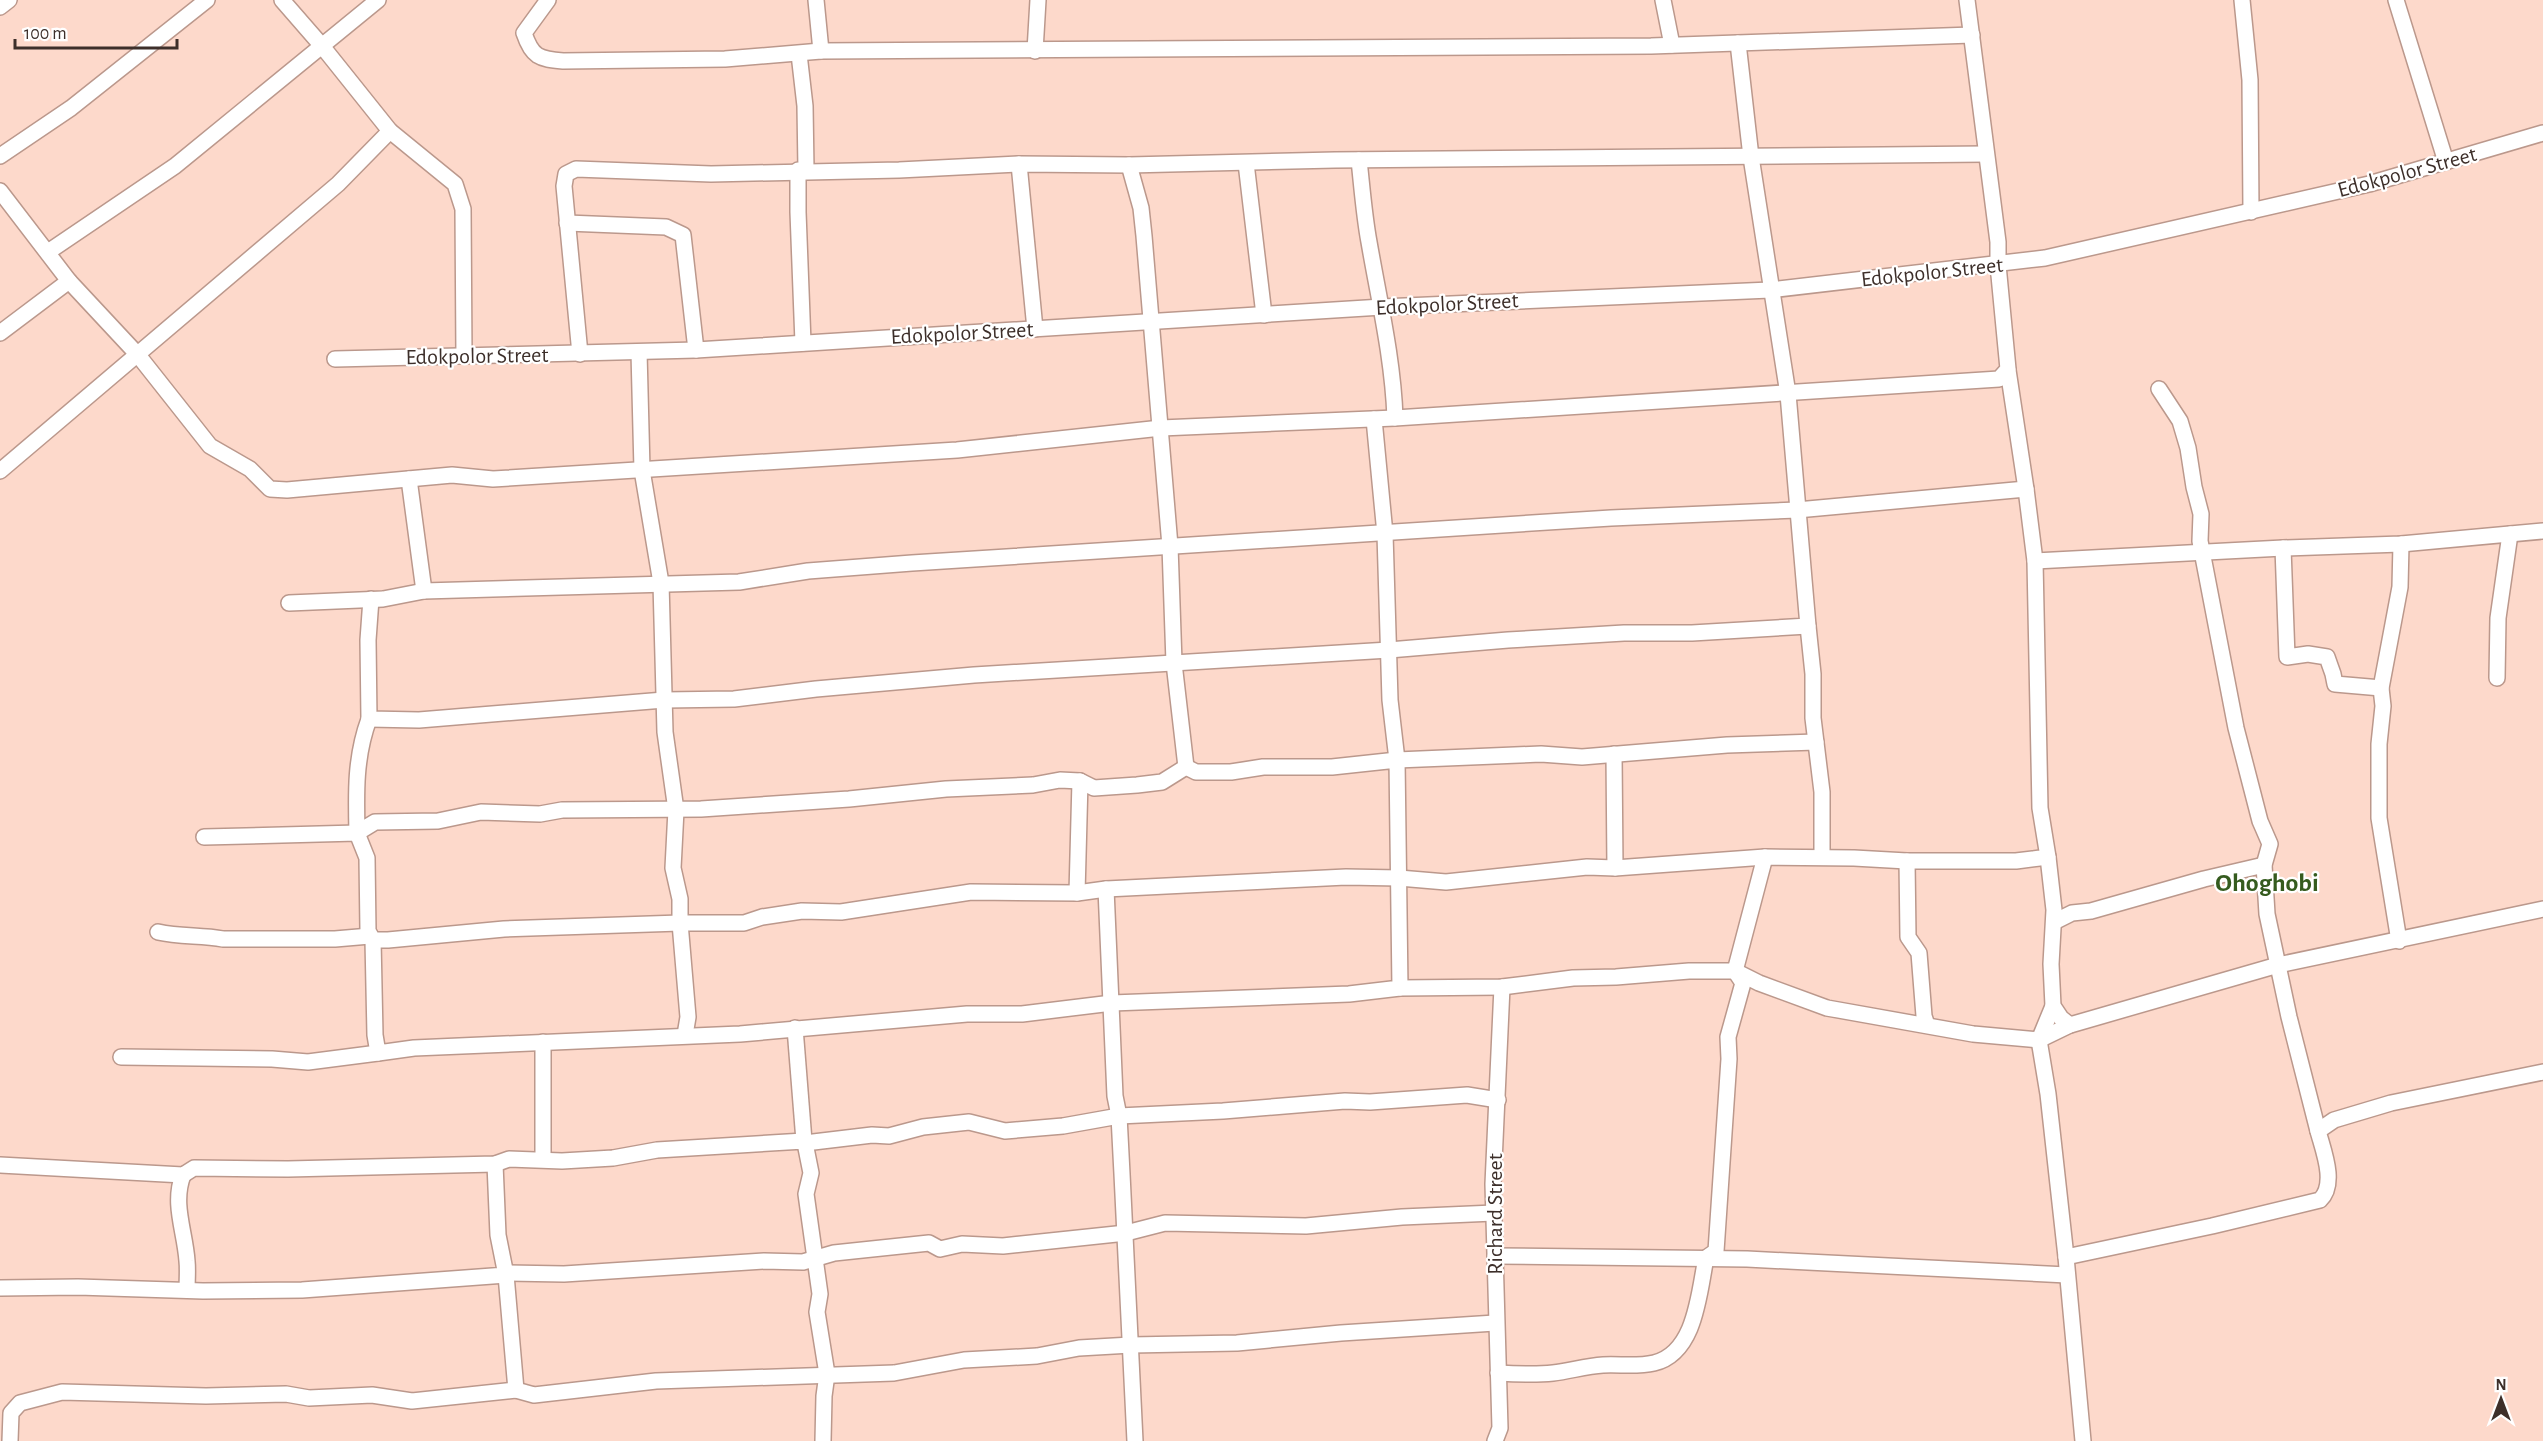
<svg xmlns="http://www.w3.org/2000/svg" width="2543" height="1441" viewBox="0 0 2543 1441" font-family="'Alegreya Sans',sans-serif">
	<rect width="100%" height="100%" fill="#fdd9cb"/>
	<g fill="none" stroke-linecap="round" stroke-linejoin="round">
		<defs>
			<g id="minor">
				<path d="M 282,0 L 322,46 L 390,131 L 455,184 L 463,209 L 464,356"/>
				<path d="M 548,0 L 524,33 C 532,57 539,59 563,61 L 725,59 L 821,51 L 1651,46 L 1972,35"/>
				<path d="M 816,0 L 821,51"/>
				<path d="M 1663,0 L 1672,45"/>
				<path d="M 2242,0 L 2250,80 L 2251,212"/>
				<path d="M 2396,0 L 2446,162"/>
				<path d="M 0,7 L 9,0"/>
				<path d="M 1035,51 L 1038,0"/>
				<path d="M 799,54 L 805,106 L 806,170"/>
				<path d="M 0,156 L 71,108 L 207,0"/>
				<path d="M 1359,160 C 1362,187 1364,215 1369,242 C 1379,300 1393,359 1395,418"/>
				<path d="M 1246,163 L 1264,315"/>
				<path d="M 1019,164 L 1035,329"/>
				<path d="M 1129,165 L 1141,208 L 1144,236 L 1170,546 L 1174,663 L 1186,767"/>
				<path d="M 798,170 L 798,212 L 803,343"/>
				<path d="M 0,191 L 69,281 L 138,355 L 210,446 L 250,469 L 270,489 L 287,490 L 452,475 L 493,479 L 957,450 L 1161,428 L 1395,418 L 1999,379 L 2008,369 L 1998,265 L 1998,242 L 1967,0"/>
				<path d="M 567,223 L 666,227 L 683,235 L 696,350"/>
				<path d="M 48,252 L 175,166 L 378,0"/>
				<path d="M 0,333 L 69,281"/>
				<path d="M 639,352 L 642,470 L 661,583 L 665,732 L 676,810 L 673,868 L 680,899 L 680,923 L 688,1017 L 685,1035"/>
				<path d="M 580,354 L 564,186 L 566,174 L 576,169 L 711,174 L 899,170 L 1019,164 L 1129,165 L 1335,160 L 1986,154"/>
				<path d="M 335,359 L 696,350 L 1382,307 L 1770,290 L 2045,258 L 2369,184 L 2543,133"/>
				<path d="M 2159,389 L 2180,421 L 2188,448 L 2194,487 L 2201,514 L 2200,541 L 2236,728 L 2260,821 L 2270,844 L 2264,865 L 2267,914 L 2289,1017 L 2318,1131"/>
				<path d="M 1374,419 L 1385,534 L 1390,700 L 1397,760 L 1541,754 L 1582,757 L 1727,745 L 1816,742"/>
				<path d="M 0,471 L 338,184 L 390,131"/>
				<path d="M 409,479 L 424,591"/>
				<path d="M 2283,548 L 2287,657 L 2308,654 L 2327,657 L 2333,674 L 2335,684 L 2381,688"/>
				<path d="M 2035,561 L 2283,548 L 2401,544 L 2543,531"/>
				<path d="M 371,599 L 368,640 L 369,719 L 419,720 L 664,700"/>
				<path d="M 289,603 L 383,599 L 424,591 L 739,582 L 808,571 L 912,563 L 1611,518 L 1797,510 L 2026,489 L 2008,370"/>
				<path d="M 1808,626 L 1813,674 L 1813,718 L 1822,792 L 1822,857"/>
				<path d="M 2497,678 L 2498,618 L 2510,534"/>
				<path d="M 665,700 L 734,699 L 816,689 L 974,675 L 1389,650 L 1508,640 L 1624,633 L 1692,633 L 1808,626 L 1788,394 L 1751,157 L 1738,43"/>
				<path d="M 369,719 C 355,757 356,793 357,833 L 375,822 L 438,821 L 481,812 L 540,814 L 562,810 L 701,809 L 849,799 L 946,789 L 1033,785 L 1060,780 L 1080,781 L 1094,788 L 1137,785 L 1162,782 L 1186,767 L 1196,772 L 1231,772 L 1263,767 L 1332,767 L 1397,760 L 1400,988 L 1349,994 L 1112,1003 L 1022,1014 L 967,1014 L 740,1034 L 414,1048 L 378,1053 L 375,1035 L 373,940"/>
				<path d="M 1614,754 L 1615,868"/>
				<path d="M 204,837 L 357,833 L 367,858 L 368,931 L 373,940 L 388,940 L 504,929 L 680,923 L 744,923 L 762,917 L 802,911 L 841,912 L 971,892 L 1077,893 L 1106,889 L 1346,877 L 1399,878 L 1446,882 L 1587,867 L 1615,868 L 1765,857 L 1854,858 L 1907,861 L 2016,861 L 2048,857 L 2040,808 L 2035,561 L 2026,489"/>
				<path d="M 2048,857 L 2054,910 L 2051,964 L 2053,1006 L 2061,1018 L 2070,1025"/>
				<path d="M 1907,861 L 1908,937 L 1919,953 L 1924,1016 L 1927,1025"/>
				<path d="M 1106,889 L 1115,1096 L 1119,1116 L 1122,1174 L 1135,1441"/>
				<path d="M 1077,893 L 1080,781"/>
				<path d="M 2054,922 L 2072,913 L 2091,911 L 2204,879 L 2264,865"/>
				<path d="M 158,932 C 180,937 201,935 223,939 L 335,939 L 370,936"/>
				<path d="M 2399,941 L 2379,818 L 2379,744 L 2383,706 L 2381,688 L 2400,587 L 2401,544"/>
				<path d="M 1400,988 L 1502,987 L 1573,978 L 1616,977 L 1689,971 L 1735,971 L 1759,983 L 1827,1008 L 1973,1034 L 2039,1040 L 2070,1025 L 2278,965 L 2543,909"/>
				<path d="M 2053,1006 L 2039,1040 L 2048,1094 L 2066,1257 L 2083,1441"/>
				<path d="M 795,1028 L 804,1141"/>
				<path d="M 543,1042 L 543,1158"/>
				<path d="M 121,1057 L 272,1059 L 308,1062 L 378,1053"/>
				<path d="M 805,1143 L 811,1173 L 806,1194 L 820,1294 L 817,1312 L 827,1374 L 824,1396 L 823,1441"/>
				<path d="M 0,1165 L 183,1175 L 194,1168 L 288,1169 L 495,1164 L 509,1159 L 562,1161 L 613,1158 L 657,1150 L 804,1141 L 805,1143 L 872,1135 L 889,1136 L 923,1127 L 969,1122 L 1005,1131 L 1063,1126 L 1119,1116 L 1223,1111 L 1345,1101 L 1370,1102 L 1467,1095 L 1498,1100"/>
				<path d="M 183,1175 C 172,1204 185,1231 187,1261 C 188,1270 187,1280 187,1290"/>
				<path d="M 1495,1256 L 1747,1259 L 2067,1275"/>
				<path d="M 2066,1257 L 2212,1226 L 2320,1200 C 2337,1184 2323,1150 2318,1131 L 2334,1120 L 2391,1103 L 2543,1072"/>
				<path d="M 507,1273 L 564,1274 L 764,1261 L 803,1262 L 834,1253 L 929,1243 L 940,1249 L 962,1244 L 1003,1246 L 1126,1233 L 1165,1223 L 1306,1226 L 1402,1217 L 1494,1213"/>
				<path d="M 0,1288 L 78,1287 L 203,1291 L 302,1290 L 506,1275 L 498,1235 L 495,1164"/>
				<path d="M 1498,1373 C 1516,1374 1534,1375 1553,1373 C 1570,1371 1586,1366 1603,1365 C 1619,1364 1637,1367 1654,1363 C 1696,1353 1699,1292 1706,1258 L 1716,1251 L 1729,1059 L 1728,1037 L 1743,983 L 1735,971 L 1765,857"/>
				<path d="M 516,1390 L 534,1395 L 656,1381 L 894,1373 L 964,1360 L 1037,1356 L 1079,1348 L 1131,1345 L 1237,1343 L 1341,1333 L 1495,1323"/>
				<path d="M 10,1441 L 11,1413 L 20,1403 L 62,1392 L 206,1396 L 286,1394 L 309,1398 L 372,1395 L 412,1401 L 516,1390 L 506,1275"/>
				<path d="M 1495,1441 L 1500,1428 L 1493,1184 L 1502,987"/>
			</g>
		</defs>
		<!-- minor casing -->
		<use href="#minor" stroke="#bb988c" stroke-width="18"/>
		<!-- minor -->
		<use href="#minor" stroke="#fff" stroke-width="15"/>
	</g>
	<g text-anchor="middle" dominant-baseline="central" stroke-width="4.5" stroke-linejoin="round" paint-order="stroke">
		<!-- street labels -->
		<g font-size="22" fill="#3d2f2a" stroke="#fff">
			<text transform="translate(2407 172) rotate(-15)">Edokpolor Street</text>
			<text transform="translate(1932 272) rotate(-6)">Edokpolor Street</text>
			<text transform="translate(1447 304) rotate(-3)">Edokpolor Street</text>
			<text transform="translate(962 333) rotate(-3)">Edokpolor Street</text>
			<text transform="translate(477 356) rotate(-1)">Edokpolor Street</text>
			<text transform="translate(1495 1214) rotate(-90)">Richard Street</text>
		</g>
		<!-- quarter labels -->
		<g font-size="26" font-weight="bold" fill="#355b1e" stroke="#fff">
			<text x="2267" y="883">Ohoghobi</text>
		</g>
	</g>
	<!-- north arrow -->
	<g transform="translate(2501 1399)" stroke="#ffffff" stroke-width="4.5" paint-order="stroke">
	<path d="M0-4.5L10 22L0 15L-10 22Z" fill="#3d2f2a"/>
	<text y="-9" font-size="16" font-weight="bold" text-anchor="middle" fill="#3d2f2a">N</text>
	</g>
	<!-- scale -->
	<path d="M15 39v9h162v-9" fill="none" stroke="#3d2f2a" stroke-width="3"/>
	<text x="24" y="39" font-size="18" fill="#3d2f2a" stroke="#ffffff" stroke-width="4.5" paint-order="stroke">100 m</text>
</svg>
